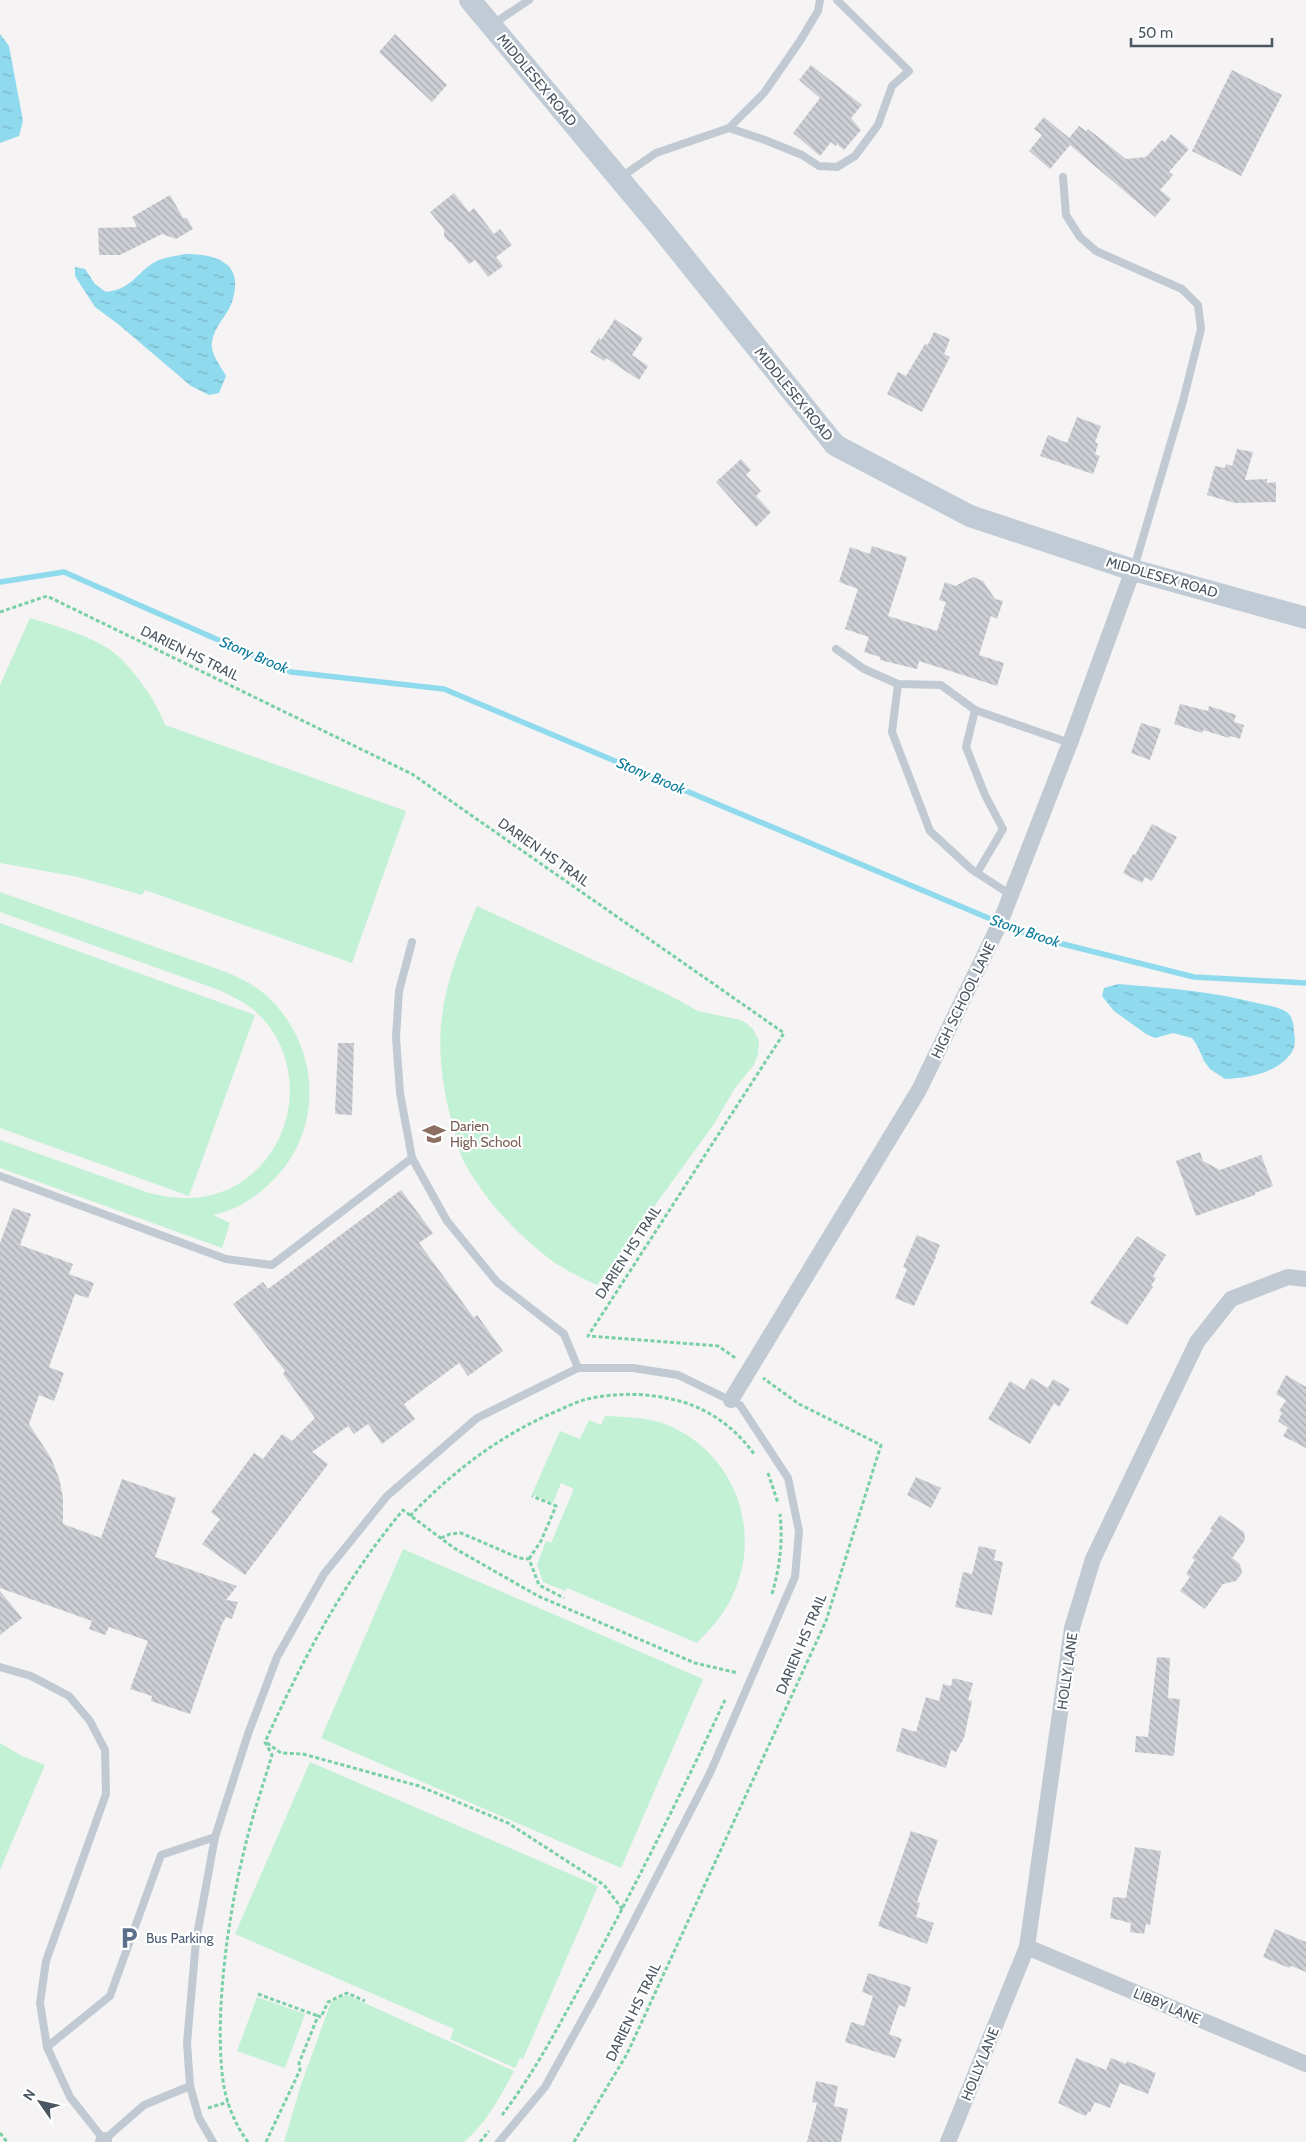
<svg xmlns="http://www.w3.org/2000/svg" width="1306" height="2142" viewBox="0 0 1306 2142" font-family="Cabin,sans-serif">
	<defs>
		<pattern id="water-ripples" width="26" height="14" patternUnits="userSpaceOnUse" patternTransform="scale(1.25)"><rect width="26" height="14" fill="#90daee"/><path d="M2 4q2-2 4 0t4 0M15 11q2-2 4 0t4 0" fill="none" stroke="#78b4c4"/></pattern>
		<pattern id="building-back-hatch" width="6" height="6" patternUnits="userSpaceOnUse" patternTransform="scale(1.25)"><rect width="6" height="6" fill="#cdcfd5"/><path d="M-1 5l2 2M0 0l6 6M5-1l2 2" fill="none" stroke="#a8abb0"/></pattern>
	</defs>
	<rect width="100%" height="100%" fill="#f5f3f3"/>
	<!-- garden -->
	<g fill="#c3f1d5">
		<path d="M 30,618 C 56,626 89,635 112,651 C 131,665 158,703 165,725 L 406,811 L 352,963 L 145,890 L 142,895 L 78,877 L 0,863 L 0,685 Z"/>
		<path d="M 0,892 L 226,972 C 242,979 257,986 269,998 C 322,1049 324,1134 269,1184 C 254,1199 233,1211 213,1215 L 230,1223 L 222,1248 L 0,1168 L 0,1140 L 149,1193 C 177,1200 204,1201 231,1188 C 297,1155 311,1061 255,1011 C 244,1002 232,996 219,990 L 0,912 Z"/>
		<path d="M 477,906 L 669,995 L 698,1011 L 741,1020 L 746,1023 L 753,1029 L 759,1041 L 758,1055 L 753,1066 L 735,1088 L 714,1124 L 597,1285 C 580,1277 562,1269 547,1257 C 513,1231 483,1197 463,1160 C 459,1152 458,1143 455,1134 C 445,1099 438,1063 441,1026 C 444,984 461,944 477,906 Z"/>
		<path d="M 0,923 L 255,1015 L 189,1196 L 0,1128 Z"/>
		<path d="M 605,1416 C 626,1417 646,1417 665,1424 C 736,1452 765,1534 730,1601 C 722,1617 709,1630 697,1643 L 567,1588 L 565,1591 L 543,1582 L 537,1565 L 546,1541 L 551,1543 L 574,1489 L 561,1483 L 553,1503 L 532,1494 L 560,1431 L 580,1439 L 589,1420 L 601,1425 Z"/>
		<path d="M 403,1549 L 703,1679 L 621,1868 L 321,1738 Z"/>
		<path d="M 0,1743 L 22,1756 L 45,1765 L 0,1870 Z"/>
		<path d="M 310,1762 L 598,1886 L 523,2059 L 520,2058 L 515,2068 L 450,2039 L 454,2029 L 235,1934 Z"/>
		<path d="M 347,1995 L 514,2071 C 500,2097 487,2122 464,2142 L 284,2142 L 301,2085 L 331,2002 Z"/>
		<path d="M 257,1997 L 305,2014 L 285,2068 L 237,2051 Z"/>
	</g>
	<!-- water -->
	<g fill="url(#water-ripples)">
		<path d="M 0,34 L 9,46 L 23,121 L 19,136 L 0,143 Z"/>
		<path d="M 185,254 C 215,254 244,262 233,299 C 229,314 215,325 212,341 C 210,354 220,365 226,376 L 219,393 L 209,395 L 191,386 L 118,324 L 95,307 L 75,276 L 75,267 L 85,269 L 95,284 L 106,292 C 132,289 135,274 155,262 C 164,257 176,256 185,254 Z"/>
		<path d="M 1118,984 C 1165,988 1211,991 1257,1003 C 1266,1005 1282,1007 1289,1014 C 1293,1019 1294,1027 1294,1032 C 1296,1042 1295,1050 1288,1057 C 1273,1074 1247,1078 1225,1079 L 1210,1069 L 1204,1061 L 1197,1045 L 1192,1038 L 1173,1033 L 1155,1038 L 1146,1034 L 1114,1011 L 1102,996 L 1104,988 Z"/>
	</g>
	<g fill="none" stroke-linecap="round" stroke-linejoin="round">
		<!-- stream -->
		<path stroke="#90daee" stroke-width="5.5" d="M 0,582 L 64,572 L 291,672 L 444,689 L 1031,936 L 1194,977 L 1306,983"/>
	</g>
	<!-- building -->
	<g fill="url(#building-back-hatch)">
		<path d="M 395,34 L 447,85 L 432,102 L 379,52 Z"/>
		<path d="M 811,65 L 862,105 L 851,118 L 861,130 L 844,150 L 837,144 L 836,146 L 831,142 L 820,156 L 793,133 L 820,98 L 799,80 Z"/>
		<path d="M 1232,70 L 1282,95 L 1241,176 L 1192,151 Z"/>
		<path d="M 1044,117 L 1069,138 L 1079,126 L 1086,131 L 1088,129 L 1126,159 L 1146,157 L 1162,140 L 1165,142 L 1171,134 L 1189,149 L 1169,172 L 1173,175 L 1160,190 L 1171,199 L 1155,217 L 1070,145 L 1050,169 L 1029,151 L 1042,135 L 1034,129 Z"/>
		<path d="M 454,193 L 469,212 L 474,208 L 494,234 L 500,229 L 512,245 L 496,257 L 503,266 L 488,277 L 475,260 L 469,264 L 451,242 L 449,242 L 444,236 L 444,229 L 430,212 Z"/>
		<path d="M 170,195 L 183,218 L 187,218 L 193,229 L 176,239 L 162,234 L 120,255 L 99,255 L 98,228 L 137,227 L 132,217 Z"/>
		<path d="M 615,319 L 643,338 L 632,355 L 648,366 L 639,380 L 606,358 L 604,361 L 590,352 L 599,338 L 601,340 Z"/>
		<path d="M 934,332 L 950,339 L 944,354 L 950,357 L 922,412 L 887,394 L 898,372 L 906,376 L 925,344 L 928,345 Z"/>
		<path d="M 1077,417 L 1101,426 L 1095,442 L 1098,444 L 1095,454 L 1100,456 L 1093,474 L 1040,456 L 1048,435 L 1067,443 Z"/>
		<path d="M 1237,449 L 1253,452 L 1245,480 L 1267,479 L 1267,483 L 1276,482 L 1276,502 L 1235,503 L 1207,495 L 1215,466 L 1225,468 L 1226,464 L 1232,466 Z"/>
		<path d="M 741,459 L 751,470 L 746,475 L 761,491 L 756,496 L 771,512 L 756,527 L 716,482 Z"/>
		<path d="M 872,546 L 907,557 L 888,616 L 937,631 L 946,602 L 939,600 L 945,582 L 955,586 L 973,577 L 983,581 L 995,599 L 1003,601 L 997,619 L 991,616 L 979,655 L 1004,663 L 997,686 L 919,661 L 917,669 L 880,660 L 880,657 L 864,652 L 869,637 L 845,629 L 858,589 L 839,582 L 850,547 L 870,554 Z"/>
		<path d="M 1180,704 L 1208,711 L 1209,706 L 1236,715 L 1234,722 L 1244,725 L 1240,739 L 1230,736 L 1229,738 L 1203,730 L 1202,733 L 1174,724 Z"/>
		<path d="M 1141,723 L 1161,729 L 1150,760 L 1131,753 Z"/>
		<path d="M 1152,824 L 1177,837 L 1152,881 L 1145,877 L 1142,883 L 1123,873 L 1133,854 L 1135,855 Z"/>
		<path d="M 338,1043 L 354,1043 L 352,1115 L 335,1114 Z"/>
		<path d="M 1200,1152 L 1203,1161 L 1220,1170 L 1261,1155 L 1273,1186 L 1255,1193 L 1255,1195 L 1196,1216 L 1176,1161 Z"/>
		<path d="M 401,1190 L 433,1233 L 419,1243 L 474,1318 L 477,1315 L 503,1351 L 468,1376 L 459,1363 L 404,1404 L 415,1419 L 382,1444 L 368,1424 L 354,1434 L 348,1426 L 312,1452 L 328,1464 L 245,1575 L 202,1544 L 220,1519 L 211,1512 L 254,1453 L 263,1459 L 282,1434 L 292,1441 L 315,1418 L 283,1374 L 285,1371 L 233,1304 L 263,1282 L 268,1289 Z"/>
		<path d="M 13,1208 L 31,1214 L 20,1245 L 73,1264 L 69,1274 L 94,1283 L 88,1298 L 75,1294 L 49,1367 L 64,1373 L 54,1401 L 39,1395 L 29,1424 L 51,1458 L 59,1478 L 63,1498 L 63,1524 L 101,1538 L 122,1479 L 176,1498 L 155,1557 L 237,1586 L 226,1600 L 238,1602 L 232,1619 L 226,1617 L 222,1624 L 190,1714 L 151,1701 L 152,1696 L 130,1689 L 148,1641 L 109,1627 L 105,1635 L 89,1629 L 92,1621 L 0,1588 L 0,1243 Z"/>
		<path d="M 917,1235 L 940,1245 L 935,1257 L 936,1257 L 914,1306 L 895,1298 L 907,1269 L 903,1267 Z"/>
		<path d="M 1137,1236 L 1166,1255 L 1153,1276 L 1156,1278 L 1151,1286 L 1153,1287 L 1127,1325 L 1090,1303 Z"/>
		<path d="M 1286,1375 L 1306,1387 L 1306,1448 L 1283,1436 L 1288,1428 L 1278,1421 L 1282,1413 L 1279,1411 L 1286,1400 L 1276,1394 Z"/>
		<path d="M 1031,1378 L 1048,1388 L 1053,1379 L 1070,1389 L 1059,1407 L 1054,1403 L 1030,1444 L 988,1419 L 1010,1381 L 1024,1390 Z"/>
		<path d="M 916,1477 L 941,1488 L 931,1508 L 907,1495 Z"/>
		<path d="M 1220,1515 L 1244,1532 L 1245,1540 L 1232,1558 L 1240,1564 L 1242,1573 L 1236,1581 L 1223,1584 L 1205,1609 L 1180,1591 L 1190,1577 L 1186,1574 L 1195,1560 L 1192,1558 L 1212,1530 L 1210,1529 Z"/>
		<path d="M 979,1546 L 996,1550 L 994,1560 L 1003,1562 L 992,1615 L 955,1607 L 963,1572 L 972,1574 Z"/>
		<path d="M 0,1591 L 22,1618 L 0,1635 Z"/>
		<path d="M 1157,1657 L 1170,1658 L 1168,1698 L 1180,1699 L 1174,1756 L 1135,1752 L 1136,1736 L 1148,1737 Z"/>
		<path d="M 953,1678 L 973,1683 L 968,1700 L 972,1701 L 964,1738 L 956,1752 L 951,1750 L 946,1768 L 896,1751 L 902,1728 L 916,1732 L 926,1697 L 939,1701 L 943,1684 L 951,1686 Z"/>
		<path d="M 911,1831 L 938,1840 L 917,1902 L 920,1903 L 916,1917 L 934,1923 L 927,1944 L 878,1926 Z"/>
		<path d="M 1135,1847 L 1161,1851 L 1150,1925 L 1146,1924 L 1144,1934 L 1130,1932 L 1131,1923 L 1110,1918 L 1113,1897 L 1126,1898 Z"/>
		<path d="M 1275,1929 L 1306,1942 L 1306,1972 L 1291,1966 L 1289,1968 L 1263,1957 Z"/>
		<path d="M 868,1973 L 911,1987 L 905,2007 L 899,2005 L 889,2034 L 902,2039 L 895,2058 L 845,2042 L 851,2022 L 864,2026 L 873,1996 L 862,1992 Z"/>
		<path d="M 1076,2058 L 1106,2070 L 1111,2058 L 1126,2064 L 1127,2061 L 1156,2073 L 1148,2094 L 1120,2083 L 1110,2108 L 1095,2102 L 1090,2112 L 1089,2112 L 1085,2116 L 1058,2103 Z"/>
		<path d="M 816,2081 L 838,2086 L 834,2106 L 848,2109 L 841,2142 L 807,2142 L 817,2103 L 812,2102 Z"/>
	</g>
	<g fill="none" stroke-linecap="round" stroke-linejoin="round">
		<!-- path -->
		<g stroke="#7ad0a6" stroke-width="3" stroke-dasharray="4 2.5" stroke-linecap="butt">
			<path d="M 0,612 L 47,596 L 412,774 L 784,1033 L 588,1336 L 718,1346 L 737,1359"/>
			<path d="M 768,1473 L 778,1503"/>
			<path d="M 410,1516 C 452,1472 500,1435 557,1411 C 568,1406 580,1400 592,1398 C 618,1393 645,1393 671,1399 C 705,1406 734,1426 754,1454"/>
			<path d="M 441,1538 L 450,1534 L 461,1533 L 519,1558 L 529,1559 L 539,1585 L 564,1598"/>
			<path d="M 529,1559 L 541,1541 L 556,1506 L 532,1496"/>
			<path d="M 772,1594 C 780,1566 783,1542 780,1514"/>
			<path d="M 267,1743 L 281,1753 L 303,1754 L 419,1786 L 508,1823 L 604,1885 L 623,1910"/>
			<path d="M 258,1994 L 318,2016"/>
			<path d="M 208,2108 L 228,2102"/>
			<path d="M 502,2115 C 535,2072 559,2025 585,1978 C 635,1887 681,1794 725,1700"/>
			<path d="M 0,2133 L 7,2142"/>
			<path d="M 248,2142 C 233,2122 224,2097 222,2072 C 215,2002 230,1903 248,1835 C 255,1808 264,1782 272,1755 L 265,1742 C 304,1657 343,1582 403,1510 L 454,1548 L 538,1596 L 695,1663 L 738,1673"/>
			<path d="M 266,2142 L 300,2070 L 299,2063 L 318,2016 L 321,2017 L 328,2002 L 347,1993 L 365,2001"/>
			<path d="M 480,2142 L 489,2131"/>
			<path d="M 574,2142 L 627,2054 L 826,1621 L 881,1445 L 799,1404 L 763,1378"/>
		</g>
		<!-- service -->
		<g stroke="#c1cad2" stroke-width="8">
			<path d="M 493,24 L 529,0"/>
			<path d="M 729,128 L 765,140 L 802,155 L 819,166 L 837,167 L 855,156 L 878,125 L 892,86 L 909,71 L 837,0"/>
			<path d="M 621,177 L 656,153 L 729,128 L 764,93 L 800,41 L 818,11 L 820,0"/>
			<path d="M 1063,177 L 1066,215 L 1080,237 L 1096,251 L 1182,289 L 1198,305 L 1201,329 L 1183,401 L 1134,568"/>
			<path d="M 836,649 L 864,669 L 898,684 L 941,685 L 975,710 L 1070,743"/>
			<path d="M 898,684 L 892,732 L 930,831 L 971,869 L 1011,895"/>
			<path d="M 975,710 L 966,747 L 985,795 L 1003,829 L 977,873"/>
			<path d="M 412,942 L 399,991 L 396,1037 L 400,1093 L 412,1158 L 447,1221 L 497,1282 L 564,1334 L 578,1368"/>
			<path d="M 0,1176 L 226,1259 L 272,1265 L 412,1158"/>
			<path d="M 0,1667 L 31,1676 L 69,1696 L 90,1721 L 105,1750 L 106,1794 L 46,1961 L 40,2003 L 47,2047 L 70,2097 L 104,2140 L 144,2105 L 190,2086"/>
			<path d="M 47,2047 L 110,1996 L 161,1855 L 215,1837"/>
			<path d="M 213,2142 L 199,2118 L 190,2086 L 187,2043 L 196,1941 L 215,1837 L 248,1734 L 277,1657 L 324,1574 L 387,1496 L 477,1418 L 578,1368 L 633,1368 L 678,1375 L 740,1405 L 788,1478 L 799,1531 L 795,1577 L 710,1773 L 597,1993 L 545,2087 L 499,2142"/>
		</g>
		<!-- minor -->
		<g stroke="#c1cad2" stroke-width="16">
			<path d="M 731,1400 L 919,1090 L 1000,923 L 1070,743 L 1133,570"/>
			<path d="M 1027,1947 L 1306,2064"/>
			<path d="M 103,2142 L 104,2140"/>
			<path d="M 948,2142 L 1027,1947 L 1072,1628 L 1093,1559 L 1197,1342 L 1231,1299 L 1288,1277 L 1306,1279"/>
		</g>
		<!-- secondary -->
		<path stroke="#c1cbd6" stroke-width="22" d="M 470,0 L 663,231 L 835,445 L 970,516 L 1133,570 L 1306,618"/>
	</g>
	<!-- icons -->
	<defs>
		<symbol id="school-bare" viewBox="-9 -9 18 18"><path d="M0-5L7-2L0 1L-7-2ZM-4 1L0 2.5L4 1V4Q0 6-4 4Z" fill="#8d6e63" stroke="#fff" stroke-width="2.5" paint-order="stroke"/></symbol>
		<symbol id="parking-bare" viewBox="-9 -9 18 18"><path d="M-3.5-5.5H1a3.5 3.5 0 0 1 0 7H-1V5.5H-3.5ZM-1-3.4V-.6H.8a1.4 1.4 0 0 0 0-2.8Z" fill="#5c6f8a" stroke="#fff" stroke-width="2.5" paint-order="stroke"/></symbol>
	</defs>
	<g fill-rule="evenodd">
		<use href="#school-bare" x="418" y="1118" width="32" height="32"/>
		<use href="#parking-bare" x="113" y="1922" width="32" height="32"/>
	</g>
	<g text-anchor="middle" dominant-baseline="central" stroke-width="4.5" stroke-linejoin="round" paint-order="stroke">
		<!-- street labels -->
		<g font-size="14" fill="#4a5661" stroke="#fff">
			<text transform="translate(537 80) rotate(50)">MIDDLESEX ROAD</text>
			<text transform="translate(794 394) rotate(51)">MIDDLESEX ROAD</text>
			<text transform="translate(1162 577) rotate(16)">MIDDLESEX ROAD</text>
			<text transform="translate(190 653) rotate(26)">DARIEN HS TRAIL</text>
			<text transform="translate(544 852) rotate(35)">DARIEN HS TRAIL</text>
			<text transform="translate(963 1000) rotate(-64)">HIGH SCHOOL LANE</text>
			<text transform="translate(628 1252) rotate(-57)">DARIEN HS TRAIL</text>
			<text transform="translate(801 1644) rotate(-67)">DARIEN HS TRAIL</text>
			<text transform="translate(1067 1671) rotate(-82)">HOLLY LANE</text>
			<text transform="translate(1167 2006) rotate(23)">LIBBY LANE</text>
			<text transform="translate(633 2012) rotate(-64)">DARIEN HS TRAIL</text>
			<text transform="translate(980 2064) rotate(-68)">HOLLY LANE</text>
		</g>
		<!-- education labels -->
		<g font-size="14" fill="#785e54" stroke="#fff" text-anchor="start">
			<text x="450" y="1126">Darien<tspan x="450" dy="16">High School</tspan></text>
		</g>
		<!-- service labels -->
		<g font-size="14" fill="#4e5e75" stroke="#fff" text-anchor="start">
			<text x="146" y="1938">Bus Parking</text>
		</g>
		<!-- water labels -->
		<g font-size="15" font-style="italic" fill="#0c7c9b" stroke="#fff">
			<text transform="translate(254 655) rotate(23)">Stony Brook</text>
			<text transform="translate(651 776) rotate(23)">Stony Brook</text>
			<text transform="translate(1025 931) rotate(19)">Stony Brook</text>
		</g>
	</g>
	<!-- north arrow -->
	<g transform="translate(40 2102) rotate(304)" stroke="#ffffff" stroke-width="4" paint-order="stroke">
	<path d="M0-4L9 19L0 12L-9 19Z" fill="#4a5661"/>
	<text y="-8" font-size="14" font-weight="bold" text-anchor="middle" fill="#4a5661">N</text>
	</g>
	<!-- scale -->
	<path d="M1131 38v8h141v-8" fill="none" stroke="#4a5661" stroke-width="2.5"/>
	<text x="1138" y="38" font-size="15" fill="#4a5661" stroke="#ffffff" stroke-width="4" paint-order="stroke">50 m</text>
</svg>
